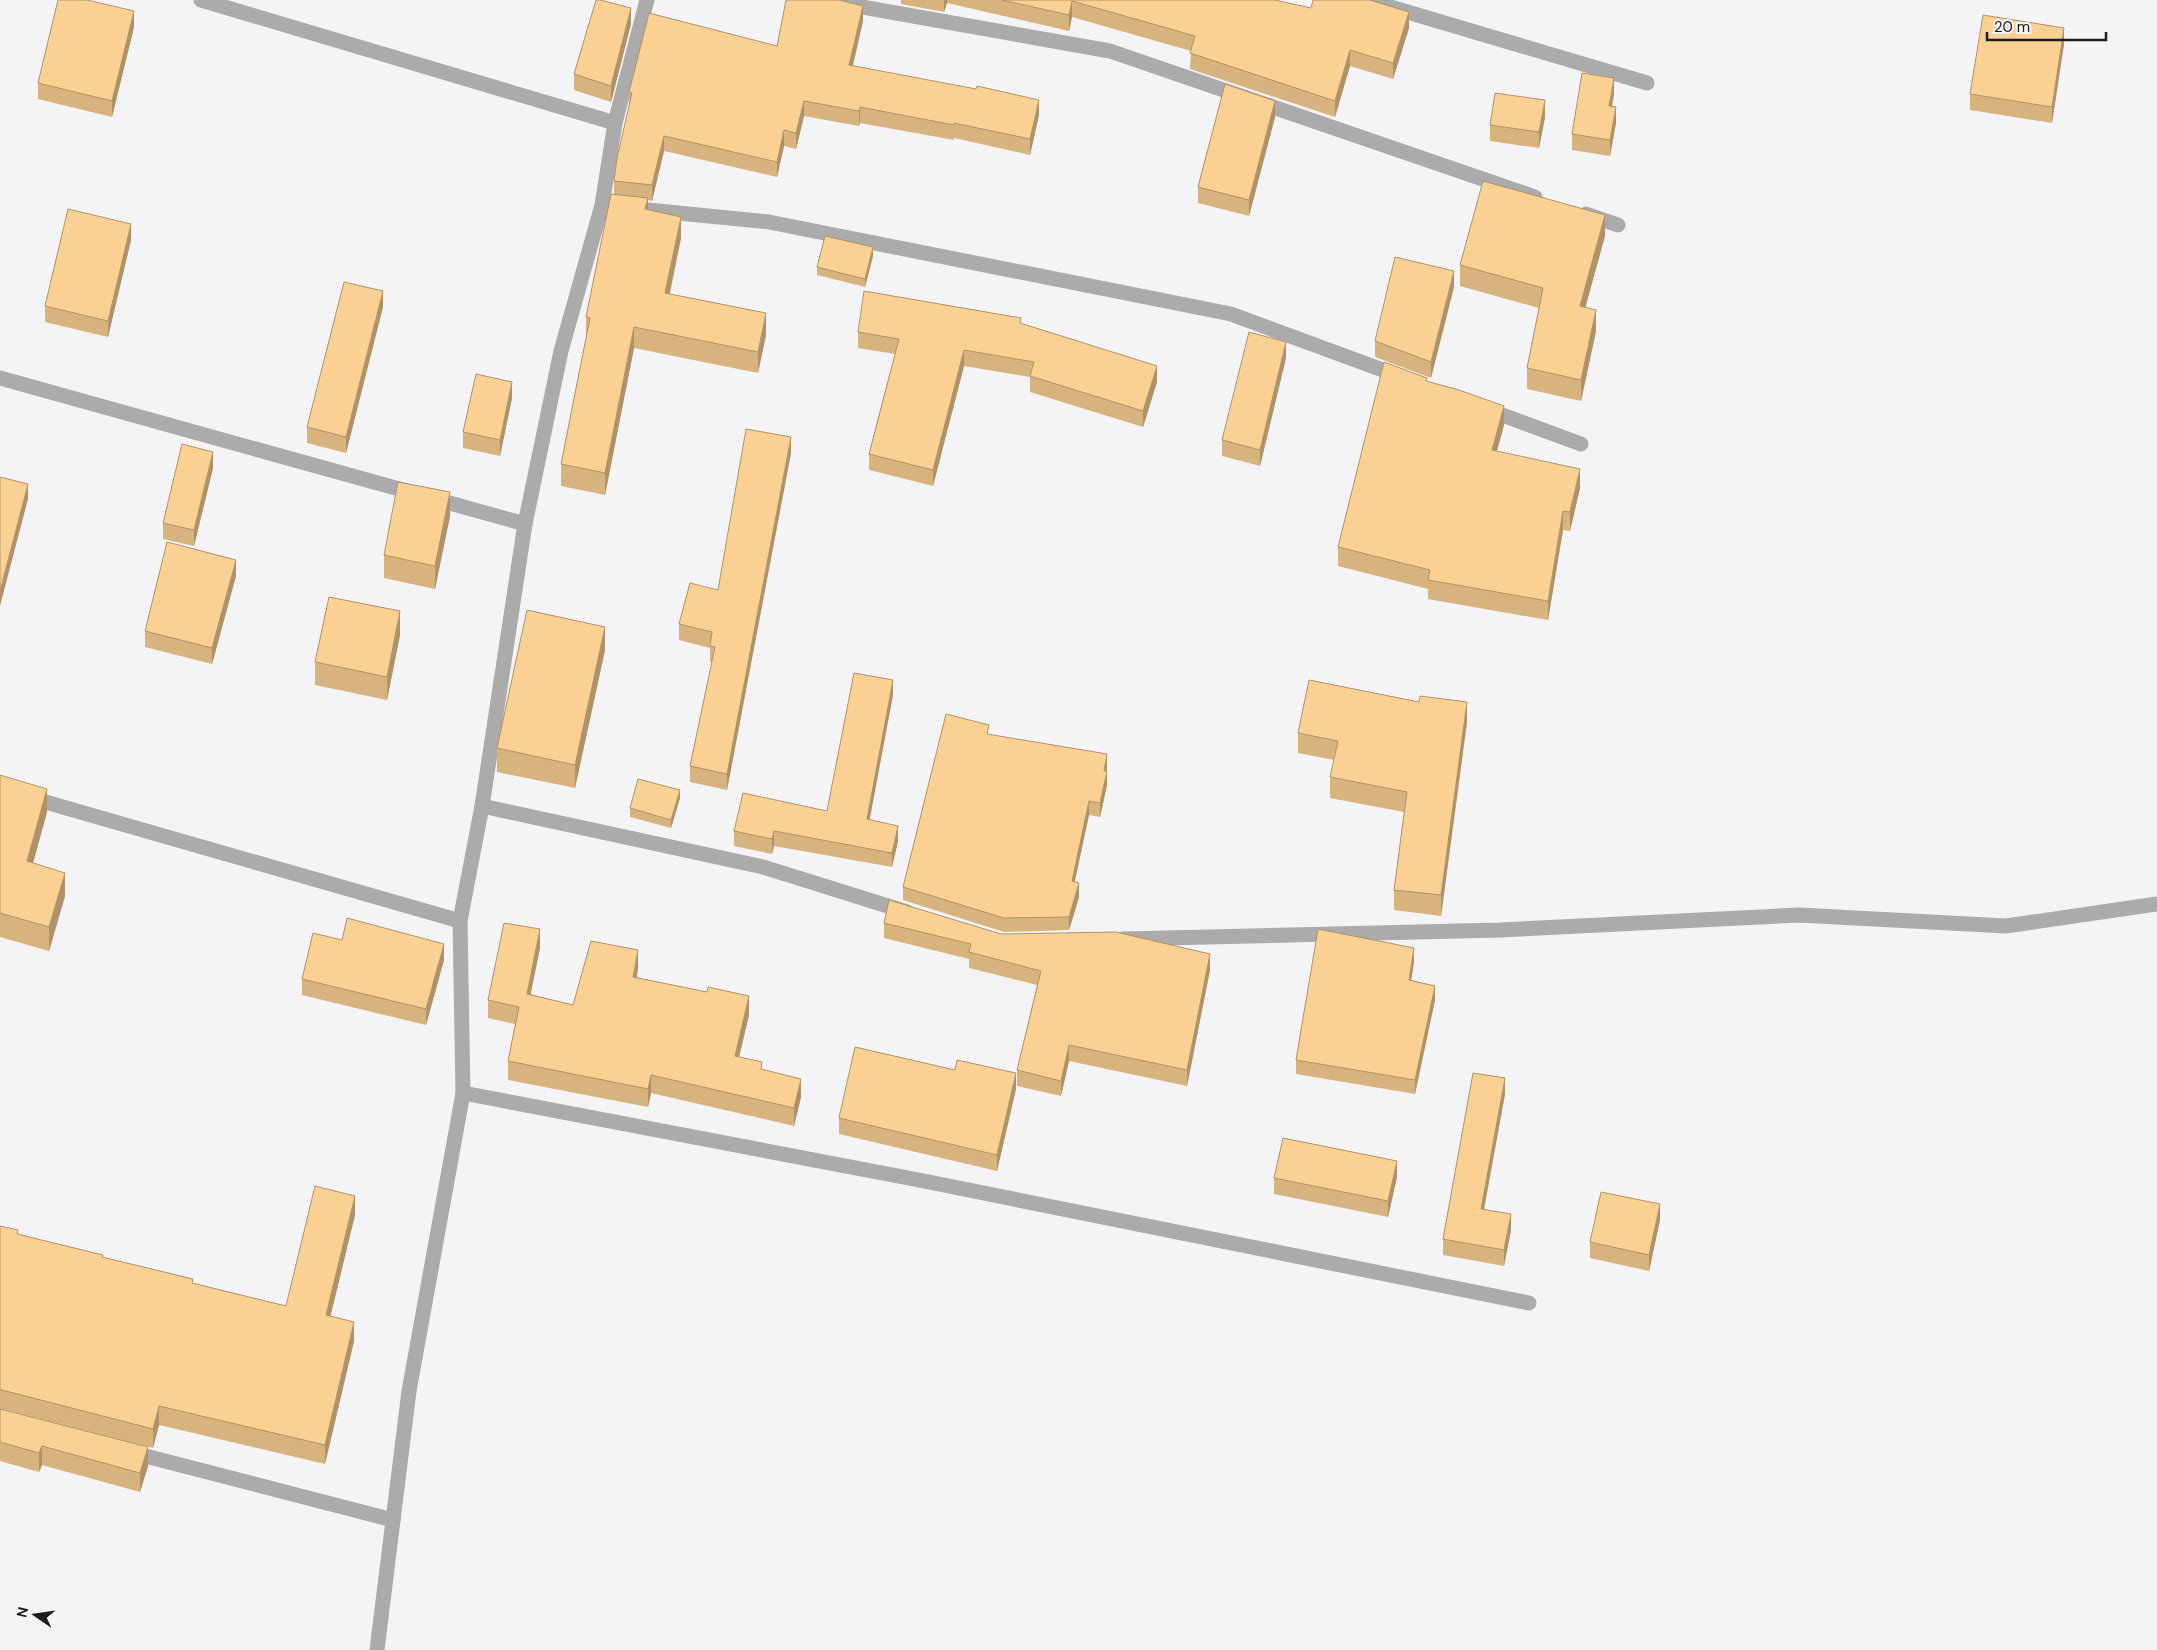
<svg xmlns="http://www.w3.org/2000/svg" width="2157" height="1650" viewBox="0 0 2157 1650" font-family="'DM Sans',sans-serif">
	<rect width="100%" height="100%" fill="#f4f4f7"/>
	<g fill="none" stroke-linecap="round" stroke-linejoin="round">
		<!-- street -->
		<g stroke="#acabab" stroke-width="15">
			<path d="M 201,0 L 615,123"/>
			<path d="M 823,0 L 1110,51 L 1535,197"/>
			<path d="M 1367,0 L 1647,83"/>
			<path d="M 628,208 L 769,222 L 1231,314 L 1399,376"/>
			<path d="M 1586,214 L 1618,225"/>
			<path d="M 0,378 L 525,524"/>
			<path d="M 1486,409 L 1581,444"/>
			<path d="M 0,789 L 460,921"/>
			<path d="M 482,806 L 763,867 L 907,912"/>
			<path d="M 1123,939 L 1501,930 L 1799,915 L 2006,926 L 2157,904"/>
			<path d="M 463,1093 L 919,1180 L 1529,1303"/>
			<path d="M 130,1452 L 393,1520"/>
			<path d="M 377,1650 L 409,1391 L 463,1093 L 460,921 L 482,806 L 525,524 L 561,351 L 602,205 L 615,123 L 647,0"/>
		</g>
	</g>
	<!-- wall -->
	<g fill="#d7b47e">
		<path d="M 901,0 L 1275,0 L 1311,8 L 1409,28 L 1393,79 L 1350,66 L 1335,117 L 1190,69 L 1191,51 L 1072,17 L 1069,31 L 947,3 L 944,12 L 901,4 Z"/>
		<path d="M 863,21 L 853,66 L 1039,115 L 1030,155 L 954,138 L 954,140 L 860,123 L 859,126 L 804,116 L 796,149 L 784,146 L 777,177 L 664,151 L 652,201 L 648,200 L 648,210 L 681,238 L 670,294 L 766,335 L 758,373 L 634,348 L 605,495 L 561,486 L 561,464 L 586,339 L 586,317 L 614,194 L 614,181 L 629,105 L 629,92 L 777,46 Z"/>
		<path d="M 631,24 L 611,102 L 574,90 L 574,74 Z"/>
		<path d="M 134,27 L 112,117 L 38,99 L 38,83 Z"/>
		<path d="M 2064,44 L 2052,123 L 1970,110 L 1970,94 Z"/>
		<path d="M 1614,94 L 1612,107 L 1616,123 L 1610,156 L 1572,150 L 1572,134 Z"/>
		<path d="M 1275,117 L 1249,216 L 1198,203 L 1198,187 Z"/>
		<path d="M 1545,117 L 1539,148 L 1490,141 L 1490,125 Z"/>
		<path d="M 1605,236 L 1585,308 L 1596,331 L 1581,401 L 1527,389 L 1527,368 L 1539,308 L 1460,286 L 1460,265 Z"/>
		<path d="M 131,240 L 108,337 L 45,322 L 45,306 Z"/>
		<path d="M 873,256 L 865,287 L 817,275 L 817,267 Z"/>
		<path d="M 1454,287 L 1431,378 L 1375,357 L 1375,341 Z"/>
		<path d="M 383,307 L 346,453 L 307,443 L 307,427 Z"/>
		<path d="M 1021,323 L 1157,382 L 1143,427 L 1030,392 L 1030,377 L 964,366 L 933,486 L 869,470 L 869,454 L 895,354 L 858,348 L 858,332 Z"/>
		<path d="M 1286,358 L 1260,466 L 1222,456 L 1222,440 Z"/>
		<path d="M 1427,381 L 1504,425 L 1497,451 L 1580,488 L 1570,531 L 1563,530 L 1548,620 L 1428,599 L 1428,589 L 1338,566 L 1338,547 Z"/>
		<path d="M 512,398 L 500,456 L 463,448 L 463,432 Z"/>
		<path d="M 791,453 L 727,790 L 690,782 L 690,766 L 712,662 L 710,662 L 710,648 L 679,640 L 679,624 L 718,590 Z"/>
		<path d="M 213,468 L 194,546 L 163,539 L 163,523 Z"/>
		<path d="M 450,516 L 435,589 L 384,578 L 384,555 Z"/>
		<path d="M 236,576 L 212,664 L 145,647 L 145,631 Z"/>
		<path d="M 400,635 L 387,700 L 315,685 L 315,662 Z"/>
		<path d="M 605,650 L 575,788 L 497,772 L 497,748 Z"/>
		<path d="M 893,695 L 869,820 L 898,841 L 892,867 L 774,846 L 772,854 L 734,846 L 734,831 L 827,811 Z"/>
		<path d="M 1467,722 L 1441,916 L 1394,910 L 1394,890 L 1404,812 L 1330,798 L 1330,777 L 1334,760 L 1298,753 L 1298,733 Z"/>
		<path d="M 989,735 L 1107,767 L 1107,785 L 1100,817 L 1089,815 L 1074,882 L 1079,897 L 1069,930 L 1004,932 L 903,900 L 903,887 Z"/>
		<path d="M 0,775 L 47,812 L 33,863 L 65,896 L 49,951 L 0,937 Z"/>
		<path d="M 680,798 L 671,828 L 630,817 L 630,808 Z"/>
		<path d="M 884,923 L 1001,934 L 1210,970 L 1187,1086 L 1069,1061 L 1061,1096 L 1017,1086 L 1017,1070 L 1037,985 L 969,968 L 969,959 L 884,938 Z"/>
		<path d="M 540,948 L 530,994 L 573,1005 L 638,968 L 637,977 L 749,1015 L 739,1057 L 762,1070 L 801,1097 L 794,1126 L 651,1093 L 648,1107 L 508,1080 L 508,1061 L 515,1024 L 488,1018 L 488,1000 Z"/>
		<path d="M 444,960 L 426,1025 L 302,995 L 302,979 Z"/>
		<path d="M 1414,962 L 1411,980 L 1435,1000 L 1415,1094 L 1296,1074 L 1296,1060 Z"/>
		<path d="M 1016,1089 L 997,1171 L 839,1134 L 839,1118 Z"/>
		<path d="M 1505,1094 L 1484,1210 L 1511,1230 L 1504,1266 L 1443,1255 L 1443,1239 Z"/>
		<path d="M 1397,1177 L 1388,1217 L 1274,1194 L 1274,1178 Z"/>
		<path d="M 355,1215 L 330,1316 L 354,1341 L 325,1464 L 159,1425 L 153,1448 L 2,1409 L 148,1466 L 140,1492 L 42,1465 L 39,1472 L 0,1461 L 0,1226 L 18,1234 L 103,1257 L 193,1284 L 286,1306 Z"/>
		<path d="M 1660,1220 L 1649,1271 L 1590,1258 L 1590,1242 Z"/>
	</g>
	<!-- shaded-wall -->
	<g fill="#af9267">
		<path d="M 944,0 L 947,0 L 947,3 L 944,12 Z"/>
		<path d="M 1072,1 L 1072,17 L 1069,31 L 1069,15 Z"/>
		<path d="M 863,6 L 863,21 L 849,81 L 849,65 Z"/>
		<path d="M 631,8 L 631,24 L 611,102 L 611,86 Z"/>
		<path d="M 134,11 L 134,27 L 112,117 L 112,101 Z"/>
		<path d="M 1409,12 L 1409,28 L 1393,79 L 1393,63 Z"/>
		<path d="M 2064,28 L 2064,44 L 2052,123 L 2052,107 Z"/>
		<path d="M 1350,50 L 1350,66 L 1335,117 L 1335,101 Z"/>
		<path d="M 1614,78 L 1614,94 L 1609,122 L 1609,106 Z"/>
		<path d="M 1039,100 L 1039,115 L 1030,155 L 1030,139 Z"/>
		<path d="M 1545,100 L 1545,117 L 1539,148 L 1539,132 Z"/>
		<path d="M 804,101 L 804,116 L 796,149 L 796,133 Z"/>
		<path d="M 1275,101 L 1275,117 L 1249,216 L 1249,200 Z"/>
		<path d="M 860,107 L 860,123 L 859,126 L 859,111 Z"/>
		<path d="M 1616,107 L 1616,123 L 1610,156 L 1610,140 Z"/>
		<path d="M 784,130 L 784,146 L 777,177 L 777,162 Z"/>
		<path d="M 664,136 L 664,151 L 652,201 L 652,185 Z"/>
		<path d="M 648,198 L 648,219 L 645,209 Z"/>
		<path d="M 1605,215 L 1605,236 L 1580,327 L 1580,306 Z"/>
		<path d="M 681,217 L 681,238 L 665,314 L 665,293 Z"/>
		<path d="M 131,224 L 131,240 L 108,337 L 108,321 Z"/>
		<path d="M 873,247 L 873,256 L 865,287 L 865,279 Z"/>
		<path d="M 1454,271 L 1454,287 L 1431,378 L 1431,362 Z"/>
		<path d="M 383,291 L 383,307 L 346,453 L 346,437 Z"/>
		<path d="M 1596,310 L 1596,331 L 1581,401 L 1581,380 Z"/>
		<path d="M 766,313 L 766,335 L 758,373 L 758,352 Z"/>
		<path d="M 634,327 L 634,348 L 605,495 L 605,473 Z"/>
		<path d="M 1286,342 L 1286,358 L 1260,466 L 1260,450 Z"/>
		<path d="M 964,350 L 964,366 L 933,486 L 933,470 Z"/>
		<path d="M 1157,366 L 1157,382 L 1143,427 L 1143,411 Z"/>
		<path d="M 512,382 L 512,398 L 500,456 L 500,440 Z"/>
		<path d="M 1504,406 L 1504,425 L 1492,469 L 1492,450 Z"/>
		<path d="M 791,437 L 791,453 L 727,790 L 727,774 Z"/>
		<path d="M 213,452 L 213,468 L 194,546 L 194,530 Z"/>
		<path d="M 1580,469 L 1580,488 L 1570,531 L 1570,512 Z"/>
		<path d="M 28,484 L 28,499 L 0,606 L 0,591 Z"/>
		<path d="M 450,492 L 450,516 L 435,589 L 435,566 Z"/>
		<path d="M 1563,511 L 1563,530 L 1548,620 L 1548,601 Z"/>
		<path d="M 236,560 L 236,576 L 212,664 L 212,648 Z"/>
		<path d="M 400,611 L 400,635 L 387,700 L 387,677 Z"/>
		<path d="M 605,627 L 605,650 L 575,788 L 575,765 Z"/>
		<path d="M 893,680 L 893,695 L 867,834 L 867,819 Z"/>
		<path d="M 1467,702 L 1467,722 L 1441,916 L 1441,895 Z"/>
		<path d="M 1107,754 L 1107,767 L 1104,784 L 1104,771 Z"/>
		<path d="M 1107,771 L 1107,785 L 1100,817 L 1100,803 Z"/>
		<path d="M 47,789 L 47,812 L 27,885 L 27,861 Z"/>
		<path d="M 680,790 L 680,798 L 671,828 L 671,820 Z"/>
		<path d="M 1089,801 L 1089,815 L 1072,895 L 1072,881 Z"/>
		<path d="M 898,826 L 898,841 L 892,867 L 892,853 Z"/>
		<path d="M 774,831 L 774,846 L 772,854 L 772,839 Z"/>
		<path d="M 65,873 L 65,896 L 49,951 L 49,927 Z"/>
		<path d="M 1079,883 L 1079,897 L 1069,930 L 1069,917 Z"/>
		<path d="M 540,929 L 540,948 L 527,1012 L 527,994 Z"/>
		<path d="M 444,944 L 444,960 L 426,1025 L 426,1009 Z"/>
		<path d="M 1414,948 L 1414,962 L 1409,994 L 1409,980 Z"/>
		<path d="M 638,950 L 638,968 L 633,995 L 633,977 Z"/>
		<path d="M 1210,954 L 1210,970 L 1187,1086 L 1187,1070 Z"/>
		<path d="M 1435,986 L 1435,1000 L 1415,1094 L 1415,1080 Z"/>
		<path d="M 749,996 L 749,1015 L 735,1074 L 735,1056 Z"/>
		<path d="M 1069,1045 L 1069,1061 L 1061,1096 L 1061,1081 Z"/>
		<path d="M 1016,1073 L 1016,1089 L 997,1171 L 997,1155 Z"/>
		<path d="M 651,1075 L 651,1093 L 648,1107 L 648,1089 Z"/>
		<path d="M 1505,1078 L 1505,1094 L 1481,1225 L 1481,1209 Z"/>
		<path d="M 801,1079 L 801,1097 L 794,1126 L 794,1108 Z"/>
		<path d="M 1397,1161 L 1397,1177 L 1388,1217 L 1388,1201 Z"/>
		<path d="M 355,1196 L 355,1215 L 326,1335 L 326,1315 Z"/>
		<path d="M 1660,1204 L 1660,1220 L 1649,1271 L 1649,1255 Z"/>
		<path d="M 1511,1214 L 1511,1230 L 1504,1266 L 1504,1250 Z"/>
		<path d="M 354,1322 L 354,1341 L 325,1464 L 325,1445 Z"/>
		<path d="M 159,1406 L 159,1425 L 153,1448 L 153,1429 Z"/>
		<path d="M 42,1446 L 42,1465 L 39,1472 L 39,1453 Z"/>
		<path d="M 148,1447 L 148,1466 L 140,1492 L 140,1473 Z"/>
	</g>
	<!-- building -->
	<g fill="#fad193" stroke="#af9267">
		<path d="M 58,0 L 87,0 L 134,11 L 112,101 L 38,83 Z"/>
		<path d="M 596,0 L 600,0 L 631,8 L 611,86 L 574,74 Z"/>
		<path d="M 786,0 L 839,0 L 863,6 L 849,65 L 976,89 L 977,86 L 1039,100 L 1030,139 L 954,123 L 954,125 L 860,107 L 859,111 L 804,101 L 796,133 L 784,130 L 777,162 L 664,136 L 652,185 L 614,181 L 617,158 L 632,93 L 629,92 L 649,13 L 777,46 Z"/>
		<path d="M 1002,0 L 1275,0 L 1311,8 L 1313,0 L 1370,0 L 1409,12 L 1393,63 L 1350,50 L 1335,101 L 1190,53 L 1195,36 L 1072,1 L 1069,15 Z"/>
		<path d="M 1983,15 L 2064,28 L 2052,107 L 1970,94 Z"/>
		<path d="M 1582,73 L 1614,78 L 1609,106 L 1616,107 L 1610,140 L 1572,134 Z"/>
		<path d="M 1225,84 L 1275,101 L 1249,200 L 1198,187 Z"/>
		<path d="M 1495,93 L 1545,100 L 1539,132 L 1490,125 Z"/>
		<path d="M 1483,181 L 1605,215 L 1580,306 L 1596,310 L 1581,380 L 1527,368 L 1543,288 L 1460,265 Z"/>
		<path d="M 611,194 L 648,198 L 645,209 L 681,217 L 665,293 L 766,313 L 758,352 L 634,327 L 605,473 L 561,464 L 590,318 L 586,317 Z"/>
		<path d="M 68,209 L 131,224 L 108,321 L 45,306 Z"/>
		<path d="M 825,236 L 873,247 L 865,279 L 817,267 Z"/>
		<path d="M 1395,257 L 1454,271 L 1431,362 L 1375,341 Z"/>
		<path d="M 344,282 L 383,291 L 346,437 L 307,427 Z"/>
		<path d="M 864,291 L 1021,318 L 1020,323 L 1157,366 L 1143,411 L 1030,376 L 1034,362 L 964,350 L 933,470 L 869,454 L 899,339 L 858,332 Z"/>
		<path d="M 1249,332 L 1286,342 L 1260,450 L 1222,440 Z"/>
		<path d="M 1384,362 L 1427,378 L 1426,381 L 1459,390 L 1504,406 L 1492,450 L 1580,469 L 1570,512 L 1563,511 L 1548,601 L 1428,580 L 1430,570 L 1338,547 Z"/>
		<path d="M 476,374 L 512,382 L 500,440 L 463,432 Z"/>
		<path d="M 746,429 L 791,437 L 727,774 L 690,766 L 715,647 L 710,646 L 712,632 L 679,624 L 690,583 L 718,590 Z"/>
		<path d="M 182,444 L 213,452 L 194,530 L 163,523 Z"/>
		<path d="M 0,477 L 28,484 L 0,591 Z"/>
		<path d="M 398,482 L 450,492 L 435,566 L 384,555 Z"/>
		<path d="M 167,542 L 236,560 L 212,648 L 145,631 Z"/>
		<path d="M 329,597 L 400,611 L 387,677 L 315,662 Z"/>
		<path d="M 527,610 L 605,627 L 575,765 L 497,748 Z"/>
		<path d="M 854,673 L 893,680 L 867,819 L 898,826 L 892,853 L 774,831 L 772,839 L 734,831 L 743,793 L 827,811 Z"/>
		<path d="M 1309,680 L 1419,702 L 1420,696 L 1467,702 L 1441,895 L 1394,890 L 1407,792 L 1330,777 L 1338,741 L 1298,733 Z"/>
		<path d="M 946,714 L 989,725 L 987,734 L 1107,754 L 1104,771 L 1107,771 L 1100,803 L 1089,801 L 1072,881 L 1079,883 L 1069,917 L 1004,918 L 903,887 Z"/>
		<path d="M 0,775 L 47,789 L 27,861 L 65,873 L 49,927 L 0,913 Z"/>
		<path d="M 638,779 L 680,790 L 671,820 L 630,808 Z"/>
		<path d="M 889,900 L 1001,934 L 1116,932 L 1210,954 L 1187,1070 L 1069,1045 L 1061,1081 L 1017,1070 L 1041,971 L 969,952 L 971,944 L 884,923 Z"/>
		<path d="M 347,918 L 444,944 L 426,1009 L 302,979 L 313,933 L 342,940 Z"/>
		<path d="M 504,923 L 540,929 L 527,994 L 573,1005 L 591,941 L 638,950 L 633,977 L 707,992 L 708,987 L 749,996 L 735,1056 L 762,1062 L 761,1069 L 801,1079 L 794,1108 L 651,1075 L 648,1089 L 508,1061 L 519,1007 L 488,1000 Z"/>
		<path d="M 1318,929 L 1414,948 L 1409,980 L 1435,986 L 1415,1080 L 1296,1060 Z"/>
		<path d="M 855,1047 L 955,1070 L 957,1060 L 1016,1073 L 997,1155 L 839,1118 Z"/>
		<path d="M 1473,1073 L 1505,1078 L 1481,1209 L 1511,1214 L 1504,1250 L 1443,1239 Z"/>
		<path d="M 1283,1138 L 1397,1161 L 1388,1201 L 1274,1178 Z"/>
		<path d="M 315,1186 L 355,1196 L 326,1315 L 354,1322 L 325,1445 L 159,1406 L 153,1429 L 2,1390 L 0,1390 L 0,1226 L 18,1230 L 17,1234 L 103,1255 L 102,1257 L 193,1279 L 192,1283 L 286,1306 Z"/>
		<path d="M 1601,1192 L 1660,1204 L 1649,1255 L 1590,1242 Z"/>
		<path d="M 0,1409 L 148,1447 L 140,1473 L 42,1446 L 39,1453 L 0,1442 Z"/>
	</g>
	<!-- north arrow -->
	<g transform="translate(35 1615) rotate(283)" stroke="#f4f4f7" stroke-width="4" paint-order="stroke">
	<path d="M0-4L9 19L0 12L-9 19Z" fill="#1c1c1d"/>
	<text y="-8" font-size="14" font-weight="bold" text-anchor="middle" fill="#1c1c1d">N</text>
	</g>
	<!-- scale -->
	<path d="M1987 32v8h119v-8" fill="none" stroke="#1c1c1d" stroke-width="2.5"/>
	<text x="1994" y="32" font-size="15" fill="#1c1c1d" stroke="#f4f4f7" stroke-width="4" paint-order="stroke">20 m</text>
</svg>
